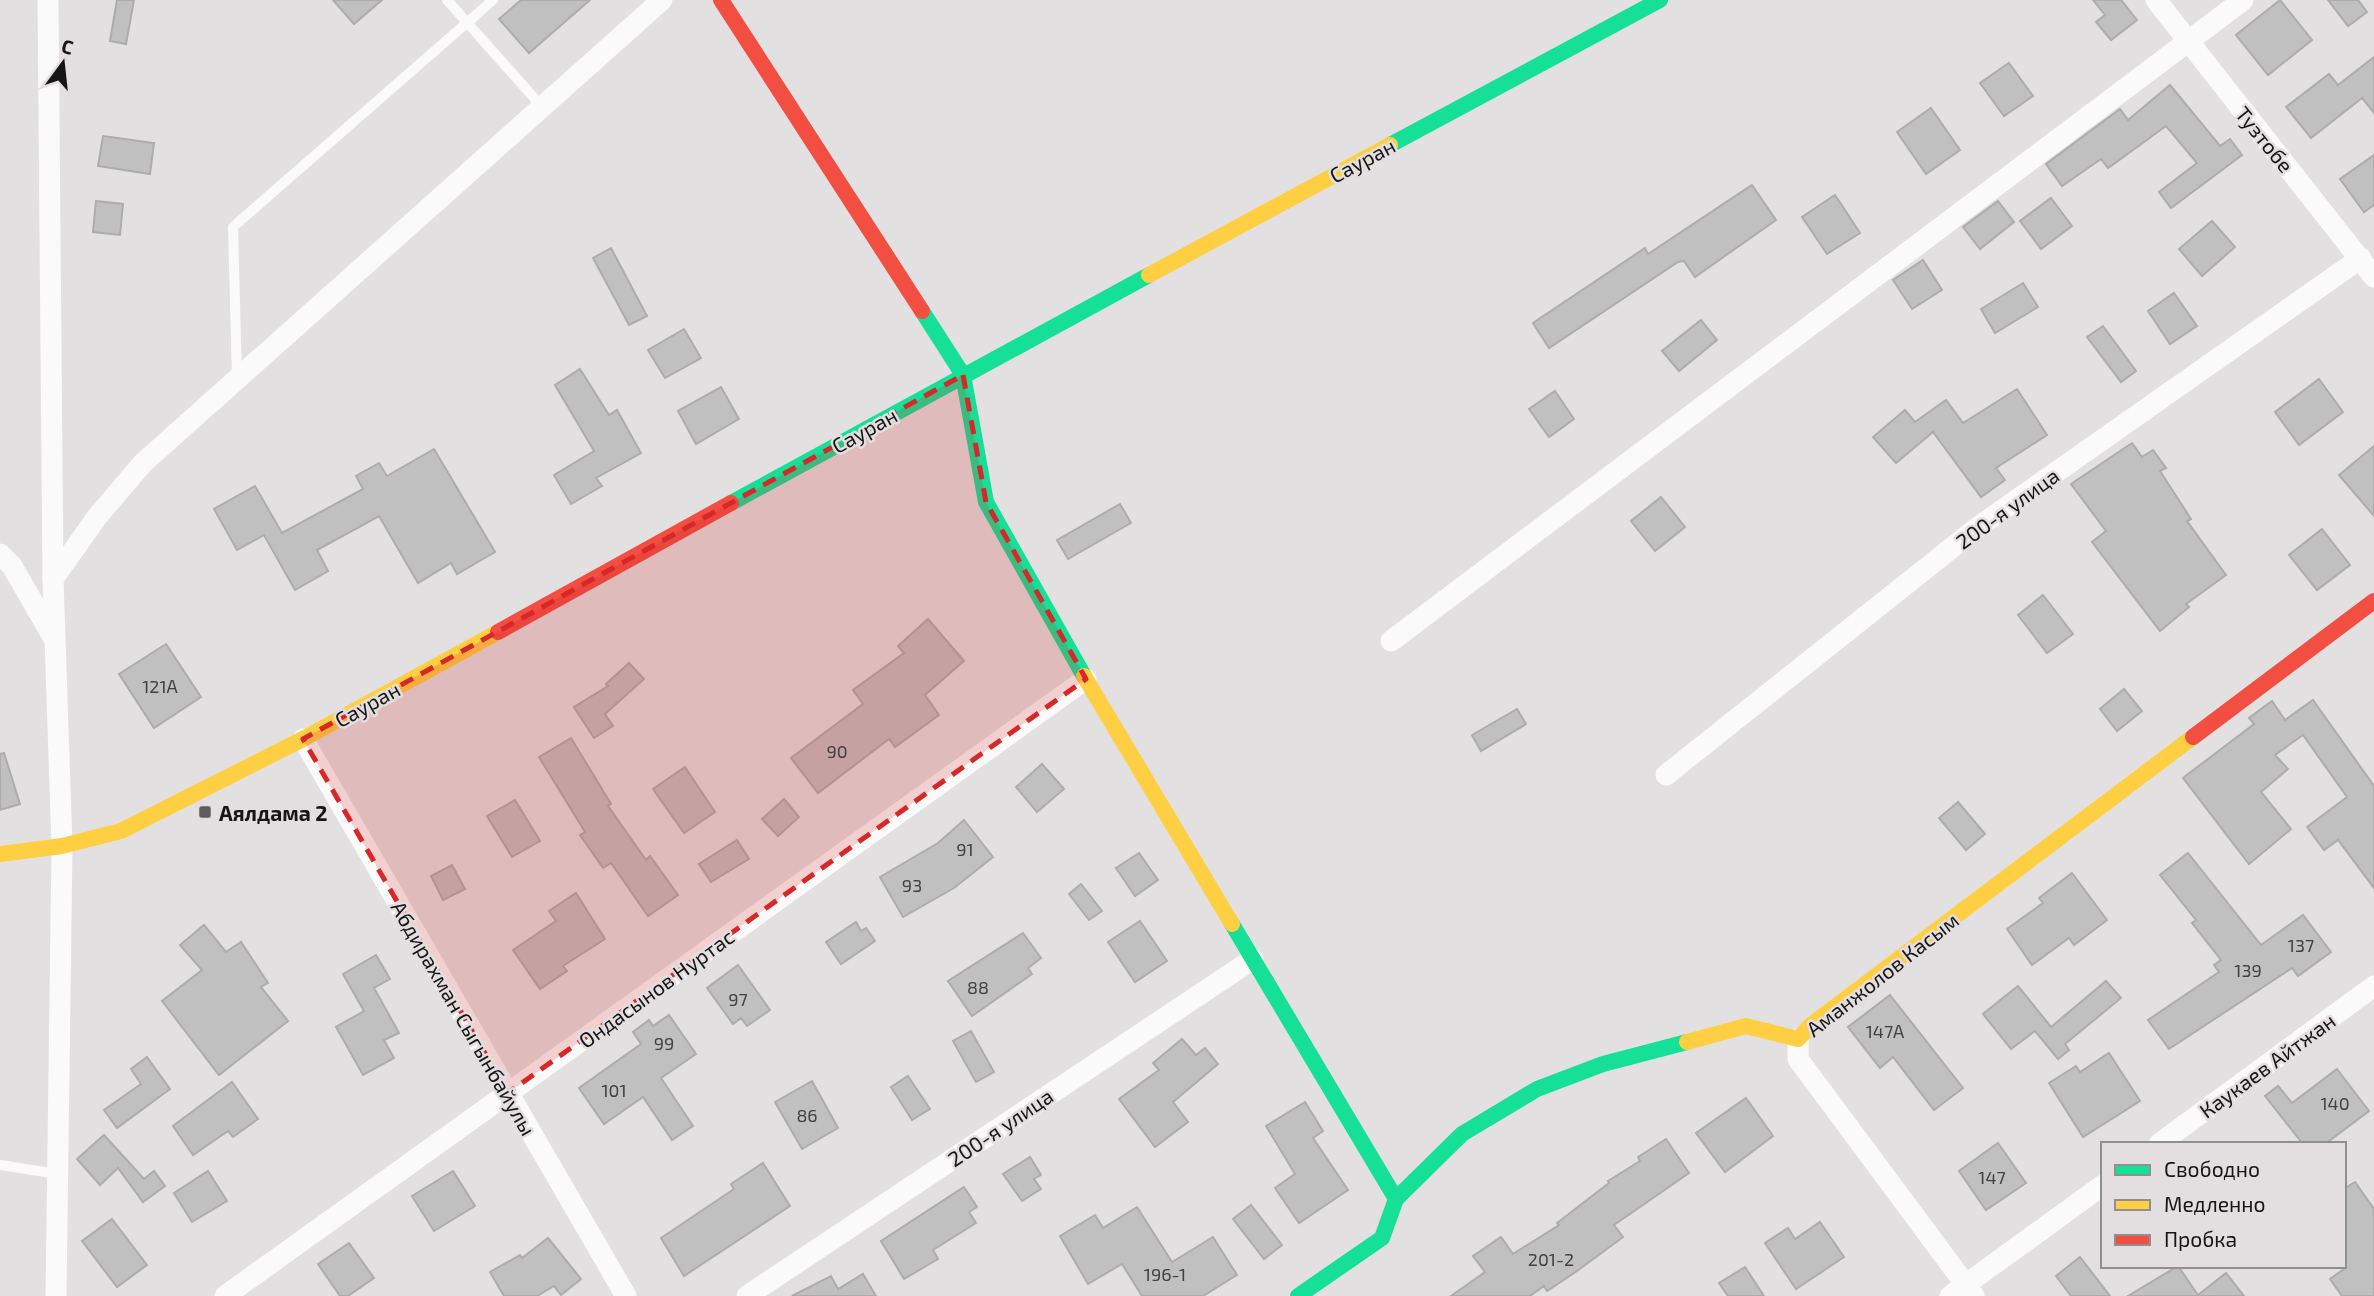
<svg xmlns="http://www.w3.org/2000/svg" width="2374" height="1296" viewBox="0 0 2374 1296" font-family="'Exo 2',sans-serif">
	<rect width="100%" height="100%" fill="#e2e0e1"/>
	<!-- building -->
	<g fill="#c1c0c1" stroke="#adacad" stroke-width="2">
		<path d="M 117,0 L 134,0 L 126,44 L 110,41 Z"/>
		<path d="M 333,0 L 382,0 L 354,24 Z"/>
		<path d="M 521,0 L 590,0 L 529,53 L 499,19 Z"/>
		<path d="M 2093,0 L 2121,0 L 2137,20 L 2111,40 L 2096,22 L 2105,15 Z"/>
		<path d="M 2280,0 L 2312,40 L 2268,75 L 2236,35 Z"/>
		<path d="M 2328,0 L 2358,0 L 2367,12 L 2348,26 Z"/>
		<path d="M 2374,57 L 2374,113 L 2362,98 L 2311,138 L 2286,107 L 2329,74 L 2338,85 Z"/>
		<path d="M 2009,63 L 2033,96 L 2004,116 L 1980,83 Z"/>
		<path d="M 2170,85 L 2220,146 L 2230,139 L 2242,155 L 2171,208 L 2159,192 L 2197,163 L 2166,126 L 2108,168 L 2101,159 L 2062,186 L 2046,164 L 2120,109 L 2128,120 Z"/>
		<path d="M 1931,108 L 1960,150 L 1926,174 L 1897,132 Z"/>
		<path d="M 103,136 L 154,143 L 150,174 L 98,166 Z"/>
		<path d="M 2374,155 L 2374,205 L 2364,212 L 2340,179 Z"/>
		<path d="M 1752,185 L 1776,220 L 1695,277 L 1684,261 L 1678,262 L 1549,348 L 1533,323 L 1645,248 L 1648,254 Z"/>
		<path d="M 1835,195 L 1860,233 L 1827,254 L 1802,217 Z"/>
		<path d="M 2051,198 L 2072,226 L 2041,249 L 2020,221 Z"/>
		<path d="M 96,201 L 123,204 L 120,235 L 93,232 Z"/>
		<path d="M 1998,201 L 2014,222 L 1980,249 L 1963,227 Z"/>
		<path d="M 2212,221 L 2235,247 L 2202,276 L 2179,249 Z"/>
		<path d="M 611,248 L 647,316 L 629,325 L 593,258 Z"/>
		<path d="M 1923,260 L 1942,290 L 1912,309 L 1893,280 Z"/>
		<path d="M 2023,283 L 2038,307 L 1995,333 L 1981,309 Z"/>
		<path d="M 2174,293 L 2197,326 L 2170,344 L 2148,311 Z"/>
		<path d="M 1701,320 L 1717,340 L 1679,371 L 1662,351 Z"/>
		<path d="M 2103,326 L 2136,371 L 2121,382 L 2087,337 Z"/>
		<path d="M 684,329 L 701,358 L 665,378 L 648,350 Z"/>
		<path d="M 580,369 L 609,415 L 617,410 L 641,453 L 596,478 L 602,486 L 571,504 L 554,475 L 594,451 L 555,385 Z"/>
		<path d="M 2319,379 L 2343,412 L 2299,445 L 2275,412 Z"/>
		<path d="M 721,387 L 739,419 L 696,444 L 678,411 Z"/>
		<path d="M 2017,389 L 2047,435 L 1996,468 L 2005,480 L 1981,497 L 1933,432 L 1896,463 L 1873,437 L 1905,410 L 1915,422 L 1946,400 L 1963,423 Z"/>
		<path d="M 1555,391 L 1574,419 L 1549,437 L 1529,409 Z"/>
		<path d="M 2132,443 L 2142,457 L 2153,450 L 2166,468 L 2160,471 L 2191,519 L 2187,521 L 2226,575 L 2186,604 L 2189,607 L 2160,631 L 2092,542 L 2106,531 L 2071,484 Z"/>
		<path d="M 2374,446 L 2374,516 L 2339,475 Z"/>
		<path d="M 434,449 L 495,552 L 457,574 L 451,563 L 418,583 L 379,516 L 317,550 L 328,571 L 295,590 L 264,535 L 237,550 L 214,509 L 255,486 L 282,533 L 363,489 L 356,476 L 379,463 L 387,476 Z"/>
		<path d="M 1661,497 L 1685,527 L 1655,551 L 1631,521 Z"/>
		<path d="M 1120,504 L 1131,523 L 1068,559 L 1057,540 Z"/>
		<path d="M 2322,529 L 2350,565 L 2317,590 L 2289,555 Z"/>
		<path d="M 2043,595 L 2073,634 L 2047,653 L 2018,615 Z"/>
		<path d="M 928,619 L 964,661 L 925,695 L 939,715 L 895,747 L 889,739 L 818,793 L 791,758 L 863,704 L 853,690 L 904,653 L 898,646 Z"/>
		<path d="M 166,644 L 201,697 L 154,728 L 119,674 Z"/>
		<path d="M 629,663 L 644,679 L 605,714 L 613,726 L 594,738 L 574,707 L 608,686 L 606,684 Z"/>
		<path d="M 2124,689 L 2142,711 L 2117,731 L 2100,709 Z"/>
		<path d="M 2313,700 L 2374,786 L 2374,888 L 2338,840 L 2324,850 L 2307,827 L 2347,797 L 2303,735 L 2275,755 L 2288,769 L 2261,792 L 2291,829 L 2249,864 L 2183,778 L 2254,724 L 2249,718 L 2272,701 L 2285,720 Z"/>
		<path d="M 1517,709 L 1526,724 L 1481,751 L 1472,735 Z"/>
		<path d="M 571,738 L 611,804 L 608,806 L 646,860 L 650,856 L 678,895 L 648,916 L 611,863 L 603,868 L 580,835 L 585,832 L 539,757 Z"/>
		<path d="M 4,753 L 20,804 L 0,810 L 0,754 Z"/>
		<path d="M 1042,764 L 1064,789 L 1037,812 L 1016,787 Z"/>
		<path d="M 685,767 L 715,812 L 684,833 L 653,789 Z"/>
		<path d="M 784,799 L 799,817 L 778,836 L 762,819 Z"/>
		<path d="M 515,800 L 540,841 L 512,857 L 487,816 Z"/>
		<path d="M 1958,802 L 1985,834 L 1966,850 L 1939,818 Z"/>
		<path d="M 964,820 L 993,857 L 954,888 L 903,917 L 880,877 L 938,843 Z"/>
		<path d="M 737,840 L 749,859 L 711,882 L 699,864 Z"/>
		<path d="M 1139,853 L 1158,880 L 1135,896 L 1116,868 Z"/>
		<path d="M 2188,853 L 2261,945 L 2303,915 L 2331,952 L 2298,976 L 2292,968 L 2169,1049 L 2148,1020 L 2219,972 L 2214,965 L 2221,960 L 2192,923 L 2196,920 L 2160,875 Z"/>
		<path d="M 452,865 L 465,889 L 443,900 L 431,876 Z"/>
		<path d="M 2072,873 L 2107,920 L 2074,945 L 2069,938 L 2032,965 L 2007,929 L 2043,903 L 2039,898 Z"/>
		<path d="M 1081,884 L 1102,911 L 1089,920 L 1069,894 Z"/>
		<path d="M 576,893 L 605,939 L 563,966 L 567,971 L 540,989 L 513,950 L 556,921 L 549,911 Z"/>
		<path d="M 1140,921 L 1167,961 L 1135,982 L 1108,942 Z"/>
		<path d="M 856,922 L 861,931 L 866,928 L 875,941 L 841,964 L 826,942 Z"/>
		<path d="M 204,925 L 226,952 L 241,942 L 268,983 L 261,987 L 288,1021 L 219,1075 L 162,1001 L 202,970 L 180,945 Z"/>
		<path d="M 1023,933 L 1041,958 L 1028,968 L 1032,974 L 972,1016 L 948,981 Z"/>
		<path d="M 376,955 L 390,979 L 374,988 L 399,1033 L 384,1040 L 394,1058 L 363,1075 L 336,1027 L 364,1011 L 343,974 Z"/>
		<path d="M 738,965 L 770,1010 L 747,1026 L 741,1018 L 733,1024 L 707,988 Z"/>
		<path d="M 2106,981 L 2121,998 L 2065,1044 L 2069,1050 L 2058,1059 L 2035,1031 L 2011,1049 L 1983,1014 L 2018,986 L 2051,1027 Z"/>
		<path d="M 1890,995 L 1963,1088 L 1934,1110 L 1893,1057 L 1880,1068 L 1848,1027 Z"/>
		<path d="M 669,1015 L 696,1054 L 661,1078 L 693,1126 L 672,1140 L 643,1097 L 604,1124 L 579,1088 L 641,1044 L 633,1032 L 649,1020 L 653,1026 Z"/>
		<path d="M 971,1031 L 994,1072 L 976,1082 L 953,1041 Z"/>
		<path d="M 1182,1039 L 1196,1055 L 1205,1048 L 1218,1064 L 1173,1102 L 1188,1122 L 1155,1147 L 1119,1099 L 1159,1070 L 1153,1063 Z"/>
		<path d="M 2109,1053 L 2140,1101 L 2083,1137 L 2049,1083 L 2076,1066 L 2080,1072 Z"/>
		<path d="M 147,1057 L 170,1089 L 117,1128 L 104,1110 L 141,1084 L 131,1069 Z"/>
		<path d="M 2337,1069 L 2369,1111 L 2325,1144 L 2303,1144 L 2265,1096 L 2278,1086 L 2292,1103 Z"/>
		<path d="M 908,1076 L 930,1109 L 912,1120 L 891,1087 Z"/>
		<path d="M 812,1081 L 838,1128 L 802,1149 L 775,1102 Z"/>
		<path d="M 232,1082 L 258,1119 L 233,1137 L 228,1131 L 193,1155 L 173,1126 Z"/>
		<path d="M 1746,1098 L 1773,1136 L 1725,1172 L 1696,1133 Z"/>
		<path d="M 1305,1102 L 1323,1131 L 1313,1138 L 1348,1190 L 1299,1223 L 1275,1188 L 1295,1174 L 1266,1126 Z"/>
		<path d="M 104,1135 L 144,1179 L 154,1171 L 165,1186 L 143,1202 L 118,1168 L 100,1185 L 77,1159 Z"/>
		<path d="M 1666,1139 L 1689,1173 L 1614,1225 L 1623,1237 L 1577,1271 L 1547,1291 L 1544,1286 L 1530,1296 L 1451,1296 L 1485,1272 L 1473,1256 L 1501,1237 L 1513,1254 L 1559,1225 L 1557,1223 L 1609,1183 L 1608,1181 L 1640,1161 L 1638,1157 Z"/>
		<path d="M 1998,1143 L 2026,1183 L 1986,1210 L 1959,1171 Z"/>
		<path d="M 1030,1157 L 1041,1175 L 1034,1179 L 1041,1189 L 1022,1201 L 1003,1174 Z"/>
		<path d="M 763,1163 L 790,1206 L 684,1276 L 661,1238 L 734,1189 L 731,1184 Z"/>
		<path d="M 208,1171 L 227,1201 L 192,1222 L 174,1193 Z"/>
		<path d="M 453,1171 L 475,1206 L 434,1231 L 412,1196 Z"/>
		<path d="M 2355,1182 L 2374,1209 L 2374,1296 L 2342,1296 L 2330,1279 L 2344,1269 L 2344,1189 Z"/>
		<path d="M 964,1187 L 977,1207 L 969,1212 L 976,1223 L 933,1250 L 938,1259 L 904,1279 L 881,1241 Z"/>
		<path d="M 1251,1205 L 1282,1245 L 1264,1259 L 1233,1219 Z"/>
		<path d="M 1137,1207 L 1172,1262 L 1213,1237 L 1237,1275 L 1203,1296 L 1142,1296 L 1122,1264 L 1088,1284 L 1060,1236 L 1095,1215 L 1103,1228 Z"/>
		<path d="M 112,1219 L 147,1265 L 117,1287 L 82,1241 Z"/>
		<path d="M 1820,1222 L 1844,1257 L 1796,1289 L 1765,1243 L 1788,1228 L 1795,1239 Z"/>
		<path d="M 548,1238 L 581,1279 L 561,1295 L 554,1286 L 537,1296 L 504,1296 L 490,1272 L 520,1255 L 522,1258 Z"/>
		<path d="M 349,1243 L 374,1278 L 348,1296 L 340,1296 L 318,1264 Z"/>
		<path d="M 2080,1257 L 2110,1296 L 2071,1296 L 2056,1276 Z"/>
		<path d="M 2178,1266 L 2198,1295 L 2226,1273 L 2244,1296 L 2128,1296 Z"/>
		<path d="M 1745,1267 L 1764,1296 L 1728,1296 L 1719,1283 Z"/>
		<path d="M 863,1274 L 876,1296 L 792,1296 L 831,1276 L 838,1289 Z"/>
	</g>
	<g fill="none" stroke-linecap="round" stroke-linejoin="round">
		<!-- lane -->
		<g stroke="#fbfafa" stroke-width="10">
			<path d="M 447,0 L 544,109"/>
			<path d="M 237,378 L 233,227 L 493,0"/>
			<path d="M 0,1165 L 58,1174"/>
		</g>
		<!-- street -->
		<g stroke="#fbfafa" stroke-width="21">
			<path d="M 48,0 L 53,579 L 62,846 L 56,1296"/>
			<path d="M 2156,0 L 2374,277"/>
			<path d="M 0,554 L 12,566 L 53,637"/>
			<path d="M 53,579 L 97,517 L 143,463 L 662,0"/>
			<path d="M 1391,641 L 2243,0"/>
			<path d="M 303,739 L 626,1296"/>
			<path d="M 1666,775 L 1978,527 L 2361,258"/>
			<path d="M 1798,1039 L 1798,1059 L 1974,1296"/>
			<path d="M 2159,1144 L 2374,986"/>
			<path d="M 225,1296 L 1086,679"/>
			<path d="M 747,1296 L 1253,959"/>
			<path d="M 1950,1296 L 2103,1185"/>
		</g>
		<!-- fast -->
		<g stroke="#16e098" stroke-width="16">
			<path d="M 1390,145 L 1660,0"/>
			<path d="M 922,311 L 963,375 L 986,502 L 1084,676"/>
			<path d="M 731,503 L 1149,275"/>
			<path d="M 1232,924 L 1396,1199"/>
			<path d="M 1298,1296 L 1382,1238 L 1396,1199 L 1462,1134 L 1537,1089 L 1603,1064 L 1687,1042"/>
		</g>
		<!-- slow -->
		<g stroke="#ffcf43" stroke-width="16">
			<path d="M 1149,275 L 1390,145"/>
			<path d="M 1084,676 L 1232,924"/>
			<path d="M 0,854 L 62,846 L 121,831 L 303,739 L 498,632"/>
			<path d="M 1687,1042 L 1746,1026 L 1798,1039 L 1811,1025 L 2193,737"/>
		</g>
		<!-- jam -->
		<g stroke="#f24e42" stroke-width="16">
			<path d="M 721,0 L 922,311"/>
			<path d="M 498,632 L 731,503"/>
			<path d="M 2193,737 L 2374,601"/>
		</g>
	</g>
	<!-- marked area -->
	<path fill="#d62828" fill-opacity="0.2" stroke="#d62828" stroke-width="5" stroke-dasharray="14 9" stroke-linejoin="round" d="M 963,375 L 986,502 L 1086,679 L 508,1093 L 303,739 Z"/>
	<!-- markers -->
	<rect fill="#5e5d5d" stroke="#e3dfe0" stroke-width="2.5" x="198" y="805" width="14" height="14" rx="3.5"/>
	<g text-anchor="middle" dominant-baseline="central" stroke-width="5" stroke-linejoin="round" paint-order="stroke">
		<!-- number labels -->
		<g font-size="18" fill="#424041">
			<text x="160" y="686">121А</text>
			<text x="837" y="751">90</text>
			<text x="965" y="849">91</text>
			<text x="912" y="885">93</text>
			<text x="2301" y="945">137</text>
			<text x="2248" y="970">139</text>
			<text x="978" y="987">88</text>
			<text x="738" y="999">97</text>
			<text x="1885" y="1031">147А</text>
			<text x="664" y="1043">99</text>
			<text x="614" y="1090">101</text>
			<text x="2335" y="1103">140</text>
			<text x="807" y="1115">86</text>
			<text x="1992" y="1177">147</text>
			<text x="1551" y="1259">201-2</text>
			<text x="1165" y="1274">196-1</text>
		</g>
		<!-- street labels -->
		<g font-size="21" fill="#171616" stroke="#e3dfe0">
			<text transform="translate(2265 139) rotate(51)">Тузтобе</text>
			<text transform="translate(1362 160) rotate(-28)">Сауран</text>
			<text transform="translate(864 430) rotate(-29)">Сауран</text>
			<text transform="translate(2007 508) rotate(-36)">200-я улица</text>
			<text transform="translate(367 704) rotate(-29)">Сауран</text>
			<text transform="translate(1882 974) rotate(-38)">Аманжолов Касым</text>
			<text transform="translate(656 988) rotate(-36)">Ондасынов Нуртас</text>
			<text transform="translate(464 1018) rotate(60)">Абдирахман Сыгынбайулы</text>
			<text transform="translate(2267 1065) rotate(-36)">Каукаев Айтжан</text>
			<text transform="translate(1000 1127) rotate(-34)">200-я улица</text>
		</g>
		<!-- poi labels -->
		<g font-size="21" font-weight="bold" fill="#171616" stroke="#e3dfe0" text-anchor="start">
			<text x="219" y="812">Аялдама 2</text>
		</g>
	</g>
	<!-- legend -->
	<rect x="2101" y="1142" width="245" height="126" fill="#e3dfe0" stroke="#918f8f" stroke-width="2"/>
	<rect x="2115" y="1165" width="35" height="10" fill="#16e098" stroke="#918f8f" stroke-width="2"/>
	<text x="2164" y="1177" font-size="21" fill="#171616">Свободно</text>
	<rect x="2115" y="1200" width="35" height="10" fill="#ffcf43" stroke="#918f8f" stroke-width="2"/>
	<text x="2164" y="1212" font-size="21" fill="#171616">Медленно</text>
	<rect x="2115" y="1235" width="35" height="10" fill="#f24e42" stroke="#918f8f" stroke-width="2"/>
	<text x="2164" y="1247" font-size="21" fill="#171616">Пробка</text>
	<!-- north arrow -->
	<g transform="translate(63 63) rotate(15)" stroke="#e3dfe0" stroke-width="5" paint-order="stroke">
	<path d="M0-5L12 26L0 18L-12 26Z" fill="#171616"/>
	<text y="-10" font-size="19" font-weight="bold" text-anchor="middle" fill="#171616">С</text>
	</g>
</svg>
